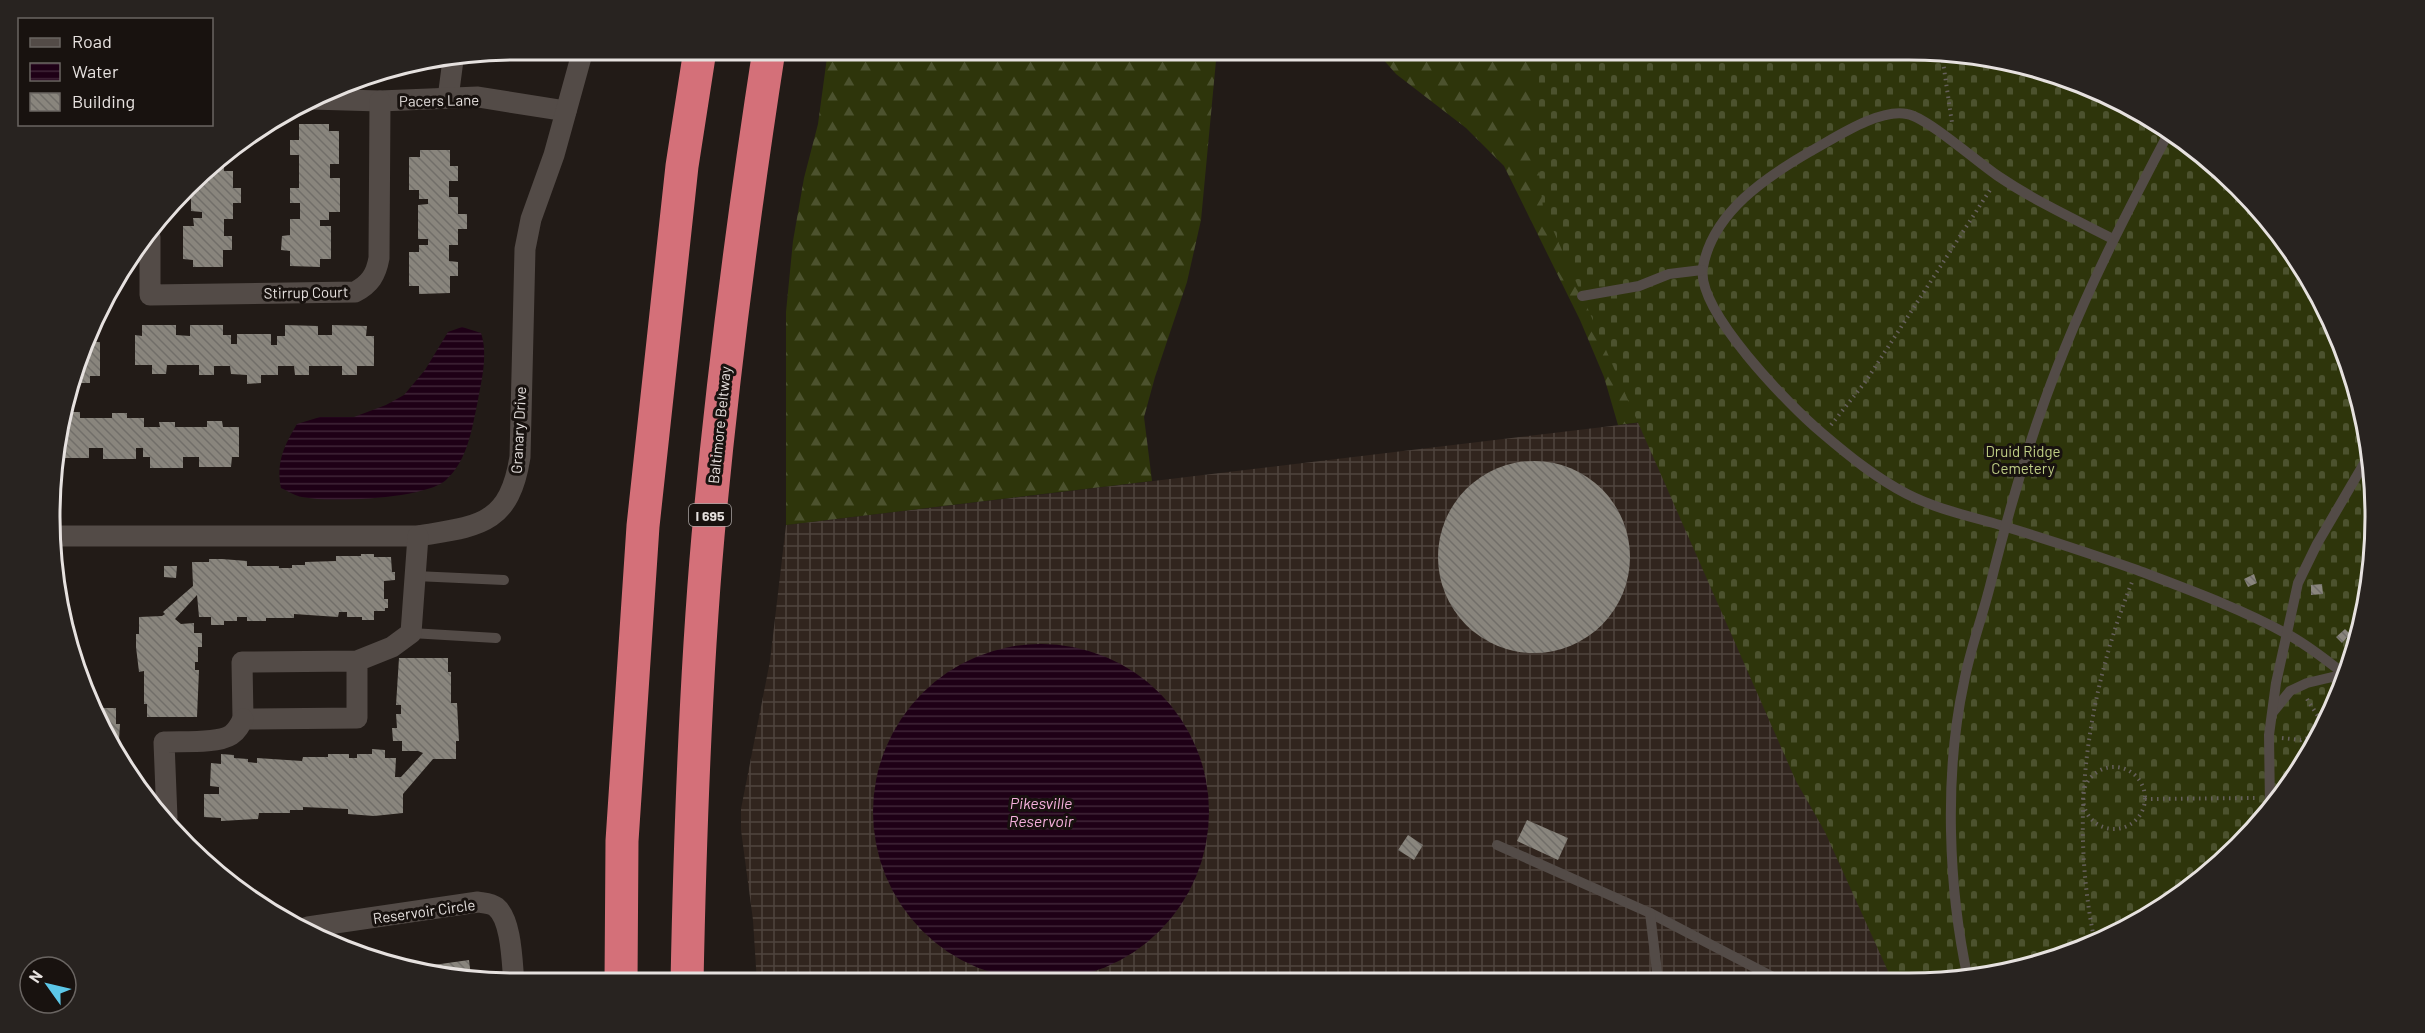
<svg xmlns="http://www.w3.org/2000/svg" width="2425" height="1033" viewBox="0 0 2425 1033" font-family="Barlow,sans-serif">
	<defs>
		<pattern id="industrial-grid" width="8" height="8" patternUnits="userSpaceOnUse" patternTransform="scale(1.5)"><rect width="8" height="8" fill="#31251e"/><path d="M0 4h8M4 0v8" fill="none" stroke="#4f443e"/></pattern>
		<pattern id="forest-firs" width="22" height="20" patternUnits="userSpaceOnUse" patternTransform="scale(1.5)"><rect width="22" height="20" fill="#2e350b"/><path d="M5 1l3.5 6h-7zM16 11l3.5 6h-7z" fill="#4c522e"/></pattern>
		<pattern id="cemetery-stones" width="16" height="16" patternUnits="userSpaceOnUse" patternTransform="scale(1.5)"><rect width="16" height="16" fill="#2e350b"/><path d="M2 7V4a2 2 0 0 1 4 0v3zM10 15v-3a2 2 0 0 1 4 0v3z" fill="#4c522e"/></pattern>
		<pattern id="water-rules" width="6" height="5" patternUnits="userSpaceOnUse" patternTransform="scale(1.5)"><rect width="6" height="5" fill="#1e0016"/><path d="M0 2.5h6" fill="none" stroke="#3f2537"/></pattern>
		<pattern id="building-back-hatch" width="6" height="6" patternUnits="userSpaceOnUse" patternTransform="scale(1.5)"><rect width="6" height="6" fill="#89857d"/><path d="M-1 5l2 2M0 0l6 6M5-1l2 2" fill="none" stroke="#716e69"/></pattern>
	</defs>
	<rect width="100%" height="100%" fill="#221b17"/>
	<!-- industrial -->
	<path fill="url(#industrial-grid)" d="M 1670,419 L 1906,980 L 757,983 L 753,920 L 741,830 L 741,809 L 770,661 L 786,525 Z"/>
	<!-- forest -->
	<g fill="url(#forest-firs)">
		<path d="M 828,50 L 1217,50 L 1201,220 L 1187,282 L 1155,377 L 1144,417 L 1152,481 L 786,525 L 786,312 L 793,241 L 804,178 L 818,124 Z"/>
		<path d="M 1375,50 L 1645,50 L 1658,420 L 1618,425 L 1604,377 L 1580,320 L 1504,166 L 1466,128 L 1396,74 Z"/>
	</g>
	<!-- cemetery -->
	<path fill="url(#cemetery-stones)" d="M 1606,50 L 1908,50 L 2058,74 L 2142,112 L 2216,165 L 2279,232 L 2327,310 L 2359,395 L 2374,486 L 2372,577 L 2351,666 L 2297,776 L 2216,868 L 2088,948 L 1970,979 L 1892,980 L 1825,832 L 1796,781 L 1543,207 L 1537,158 L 1534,58 Z"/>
	<!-- water -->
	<g fill="url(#water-rules)">
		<path d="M 462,327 L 481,333 C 488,354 482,378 478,400 C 472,428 468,460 446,480 C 425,499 330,503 302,497 C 295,496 288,491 281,488 C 276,462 284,446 297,424 L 320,417 L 354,417 L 386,405 L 404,395 L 425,370 L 448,332 Z"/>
		<circle cx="1041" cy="812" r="168"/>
	</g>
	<!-- building -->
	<g fill="url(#building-back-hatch)">
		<path d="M 299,124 L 329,124 L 329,131 L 339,131 L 339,164 L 330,164 L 330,178 L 340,178 L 340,212 L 329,212 L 329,220 L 320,220 L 320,226 L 331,226 L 331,259 L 320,259 L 320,267 L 290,266 L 290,251 L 281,250 L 282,236 L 290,235 L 290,219 L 300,219 L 300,203 L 290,203 L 290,188 L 299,188 L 299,155 L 290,155 L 290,140 L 299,140 Z"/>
		<path d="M 232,148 L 232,155 L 224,155 L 224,171 L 233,171 L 233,188 L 241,188 L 241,203 L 233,203 L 233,219 L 224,219 L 224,236 L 232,236 L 232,250 L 223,250 L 223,267 L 193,267 L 193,260 L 183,259 L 183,226 L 194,226 L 193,218 L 202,218 L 202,212 L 191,211 L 191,187 L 198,179 L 202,179 L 202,173 L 209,165 Z"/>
		<path d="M 420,150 L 450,150 L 450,166 L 458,166 L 458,181 L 449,181 L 449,197 L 458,197 L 458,214 L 467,214 L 467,229 L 458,229 L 458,245 L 449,245 L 449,261 L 458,262 L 458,276 L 450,276 L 450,293 L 419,294 L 419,286 L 409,286 L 409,252 L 419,252 L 419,245 L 428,245 L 428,239 L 418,239 L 418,205 L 428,204 L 428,199 L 419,199 L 419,190 L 409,190 L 409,157 L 420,157 Z"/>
		<path d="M 101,308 L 101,329 L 91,329 L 92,328 Z"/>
		<path d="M 142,325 L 176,325 L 176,335 L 190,336 L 190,325 L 223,325 L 223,335 L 231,335 L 231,344 L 237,344 L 237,334 L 271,334 L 271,345 L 277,345 L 277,336 L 285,336 L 285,325 L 318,326 L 318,335 L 332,335 L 332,325 L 367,326 L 366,336 L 374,336 L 374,366 L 357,366 L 357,375 L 342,375 L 342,366 L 309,366 L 309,375 L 295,375 L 294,366 L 278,366 L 278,375 L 261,375 L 261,383 L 247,384 L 247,375 L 231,374 L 230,366 L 214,366 L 214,375 L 199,375 L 199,365 L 167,365 L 166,374 L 152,374 L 152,365 L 135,365 L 135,335 L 142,336 Z"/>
		<path d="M 90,332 L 90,342 L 100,342 L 100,376 L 90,376 L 90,383 L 70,383 L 74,367 Z"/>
		<path d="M 65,412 L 80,412 L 80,418 L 112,418 L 112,413 L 127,413 L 127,418 L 144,418 L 144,427 L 160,427 L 159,422 L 175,422 L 175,427 L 207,427 L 207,421 L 222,421 L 223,427 L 239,427 L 239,457 L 232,457 L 231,467 L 199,467 L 199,457 L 183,457 L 183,468 L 150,468 L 150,457 L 143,457 L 143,448 L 136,448 L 136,459 L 103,459 L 103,448 L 89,448 L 89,458 L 55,458 L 55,448 Z"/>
		<circle cx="1534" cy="557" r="96"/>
		<path d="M 361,554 L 374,554 L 374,557 L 391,557 L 392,572 L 395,572 L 395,580 L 384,581 L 384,599 L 388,599 L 388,608 L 385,608 L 385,611 L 374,611 L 374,620 L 362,620 L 362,617 L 347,617 L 347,612 L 339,612 L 338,617 L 294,614 L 294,618 L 266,618 L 266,621 L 247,621 L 247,617 L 237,617 L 237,621 L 224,621 L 224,625 L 211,625 L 211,617 L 199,617 L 197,595 L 175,619 L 181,624 L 194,623 L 194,633 L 202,633 L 202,647 L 198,647 L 198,662 L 195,662 L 195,670 L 199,670 L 197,717 L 147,717 L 147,704 L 144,704 L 144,671 L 139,672 L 136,647 L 136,634 L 139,634 L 139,617 L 162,616 L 165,614 L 163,612 L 193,586 L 192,562 L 209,562 L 209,559 L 222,559 L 247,561 L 247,566 L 279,566 L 279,568 L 292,568 L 292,565 L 305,565 L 305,562 L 336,561 L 336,556 L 361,556 Z"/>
		<path d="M 164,566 L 177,566 L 176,578 L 164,577 Z"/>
		<path d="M 2254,574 L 2257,583 L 2248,587 L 2244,579 Z"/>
		<path d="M 2322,584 L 2323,594 L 2311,595 L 2311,585 Z"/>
		<path d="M 2345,629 L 2350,634 L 2342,643 L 2336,637 Z"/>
		<path d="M 399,658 L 448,658 L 448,672 L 451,672 L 451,703 L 457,703 L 459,741 L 456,741 L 456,759 L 433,759 L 403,794 L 403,813 L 374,816 L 348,814 L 348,809 L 303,807 L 303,810 L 290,810 L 290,813 L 259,813 L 258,819 L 221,821 L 221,818 L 204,817 L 204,794 L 219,794 L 219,787 L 210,786 L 211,763 L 221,764 L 221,754 L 234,755 L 234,758 L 248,759 L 248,762 L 257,763 L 257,758 L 302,761 L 303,757 L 328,757 L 328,754 L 349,754 L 349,758 L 357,758 L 357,754 L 372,754 L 372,749 L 385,750 L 385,758 L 396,758 L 395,777 L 401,777 L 423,753 L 418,751 L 402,751 L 402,741 L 393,741 L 392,728 L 397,728 L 396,714 L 401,714 L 401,705 L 396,705 Z"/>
		<path d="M 92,708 L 116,708 L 116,724 L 120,724 L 118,756 Z"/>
		<path d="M 1527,820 L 1568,838 L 1558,860 L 1517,841 Z"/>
		<path d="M 1408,835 L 1423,845 L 1414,860 L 1398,850 Z"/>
		<path d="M 469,960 L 471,976 L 419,967 Z"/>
	</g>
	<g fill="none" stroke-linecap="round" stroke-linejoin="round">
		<!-- path -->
		<g stroke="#66605c" stroke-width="4" stroke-dasharray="1.5 4.5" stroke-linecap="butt">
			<path d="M 1942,55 L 1952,123"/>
			<path d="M 1831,425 L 1866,381 L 1992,187"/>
			<path d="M 2307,699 L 2323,724"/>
			<path d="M 2282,738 L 2301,740 L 2317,735"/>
			<circle cx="2114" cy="798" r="31"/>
			<path d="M 2145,799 L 2258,798"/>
			<path d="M 2095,943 C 2069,820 2086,698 2132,582"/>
		</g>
		<!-- lane -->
		<g stroke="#534b47" stroke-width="10">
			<path d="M 2113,239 C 2074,219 2035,201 1998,176 C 1977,162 1928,118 1907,114 C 1879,108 1835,138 1811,151 C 1766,177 1713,212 1703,267 C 1695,310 1790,406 1822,433 C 1849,456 1876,478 1907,494 C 1936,509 1969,516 2000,525 C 2046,539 2092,554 2137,570 C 2187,589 2240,608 2287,634 C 2308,645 2327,661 2346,675"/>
			<path d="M 1582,296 L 1639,286 L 1669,274 L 1702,270"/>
			<path d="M 415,576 L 504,580"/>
			<path d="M 411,633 L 496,638"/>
			<path d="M 2273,712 L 2290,691 L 2307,683 L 2345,674"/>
			<path d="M 2270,807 L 2269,735 L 2276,683 L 2298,583 L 2317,544 L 2369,455"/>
			<path d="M 1497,845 L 1650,913 L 1779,980"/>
			<path d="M 1650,913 L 1658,980"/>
			<path d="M 1968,979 C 1948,888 1944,774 1964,682 C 1970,650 1982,618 1990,586 C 2010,505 2033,425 2065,348 C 2095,273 2132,203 2169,132"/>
		</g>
		<!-- street -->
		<g stroke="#534b47" stroke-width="21">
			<path d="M 448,98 L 453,60"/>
			<path d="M 311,99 L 380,101 L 478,97 L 566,111"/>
			<path d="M 150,237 L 150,295 L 355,292 C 370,284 376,275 379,258 L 380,101"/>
			<path d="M 56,536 L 418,536 C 478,526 509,526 520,457 L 525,249 L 531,219 L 554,155 L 583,50"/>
			<path d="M 357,661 L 242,662 L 243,719 L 357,718 L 357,661 L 392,647 L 411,633 L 418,536"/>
			<path d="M 167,818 L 164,742 C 181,741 217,744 231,735 C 237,731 240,725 243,719"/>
			<path d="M 308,927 L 478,902 C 484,903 491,903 496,907 C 512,920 512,964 514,983"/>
		</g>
		<!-- highway -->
		<g stroke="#d47079" stroke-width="33">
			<path d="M 621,983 L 622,841 L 643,526 L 682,166 L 700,50"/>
			<path d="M 687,983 C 690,834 695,684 708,536 C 723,373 744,211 769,50"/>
		</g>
	</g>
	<g text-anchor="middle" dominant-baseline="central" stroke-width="6" stroke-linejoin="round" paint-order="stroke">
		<!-- shield labels -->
		<rect fill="#18120f" stroke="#a8a3a1" stroke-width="1.5" x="689" y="504" width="42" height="22" rx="4.5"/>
		<g font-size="14" font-weight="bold" fill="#e6e1df">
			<text x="710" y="515">I 695</text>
		</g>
		<!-- street labels -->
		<g font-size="15" fill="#e6e1df" stroke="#18120f">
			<text transform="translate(439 100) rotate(-1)">Pacers Lane</text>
			<text transform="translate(306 292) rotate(-1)">Stirrup Court</text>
			<text transform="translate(719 425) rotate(-84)">Baltimore Beltway</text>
			<text transform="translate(518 430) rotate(-87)">Granary Drive</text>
			<text transform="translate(424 911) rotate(-8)">Reservoir Circle</text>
		</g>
		<!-- park labels -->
		<g font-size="15" fill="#bfce85" stroke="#18120f">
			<text x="2023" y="451">Druid Ridge<tspan x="2023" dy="17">Cemetery</tspan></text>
		</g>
		<!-- water labels -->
		<g font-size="16" font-style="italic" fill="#f5b0dc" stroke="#18120f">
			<text x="1041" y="802">Pikesville<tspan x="1041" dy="18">Reservoir</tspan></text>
		</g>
	</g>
	<!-- crop -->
	<path d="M0 0H2425V1033H0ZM516 60H1909A456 456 0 0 1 2365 516V517A456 456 0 0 1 1909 973H516A456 456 0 0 1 60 517V516A456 456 0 0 1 516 60Z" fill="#282320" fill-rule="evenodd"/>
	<path fill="none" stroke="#e6e1df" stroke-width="3" d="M516 60H1909A456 456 0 0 1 2365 516V517A456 456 0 0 1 1909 973H516A456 456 0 0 1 60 517V516A456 456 0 0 1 516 60Z"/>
	<!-- legend -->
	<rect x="18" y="18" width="195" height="108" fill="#18120f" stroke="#6a6562" stroke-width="1.5"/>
	<rect x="30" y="38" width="30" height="9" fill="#534b47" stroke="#6a6562" stroke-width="1.5"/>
	<text x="72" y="48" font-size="18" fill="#e6e1df">Road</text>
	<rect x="30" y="63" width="30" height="18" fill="url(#water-rules)" stroke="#6a6562" stroke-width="1.5"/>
	<text x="72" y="78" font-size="18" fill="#e6e1df">Water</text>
	<rect x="30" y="93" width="30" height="18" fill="url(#building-back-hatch)" stroke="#6a6562" stroke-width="1.5"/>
	<text x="72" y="108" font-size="18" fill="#e6e1df">Building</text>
	<!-- north arrow -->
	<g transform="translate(48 985) rotate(304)"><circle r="28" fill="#18120f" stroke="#6a6562" stroke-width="1.5"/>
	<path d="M0-4.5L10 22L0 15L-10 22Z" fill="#5cc7e8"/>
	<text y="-9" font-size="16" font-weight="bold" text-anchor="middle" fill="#e6e1df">N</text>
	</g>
</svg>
